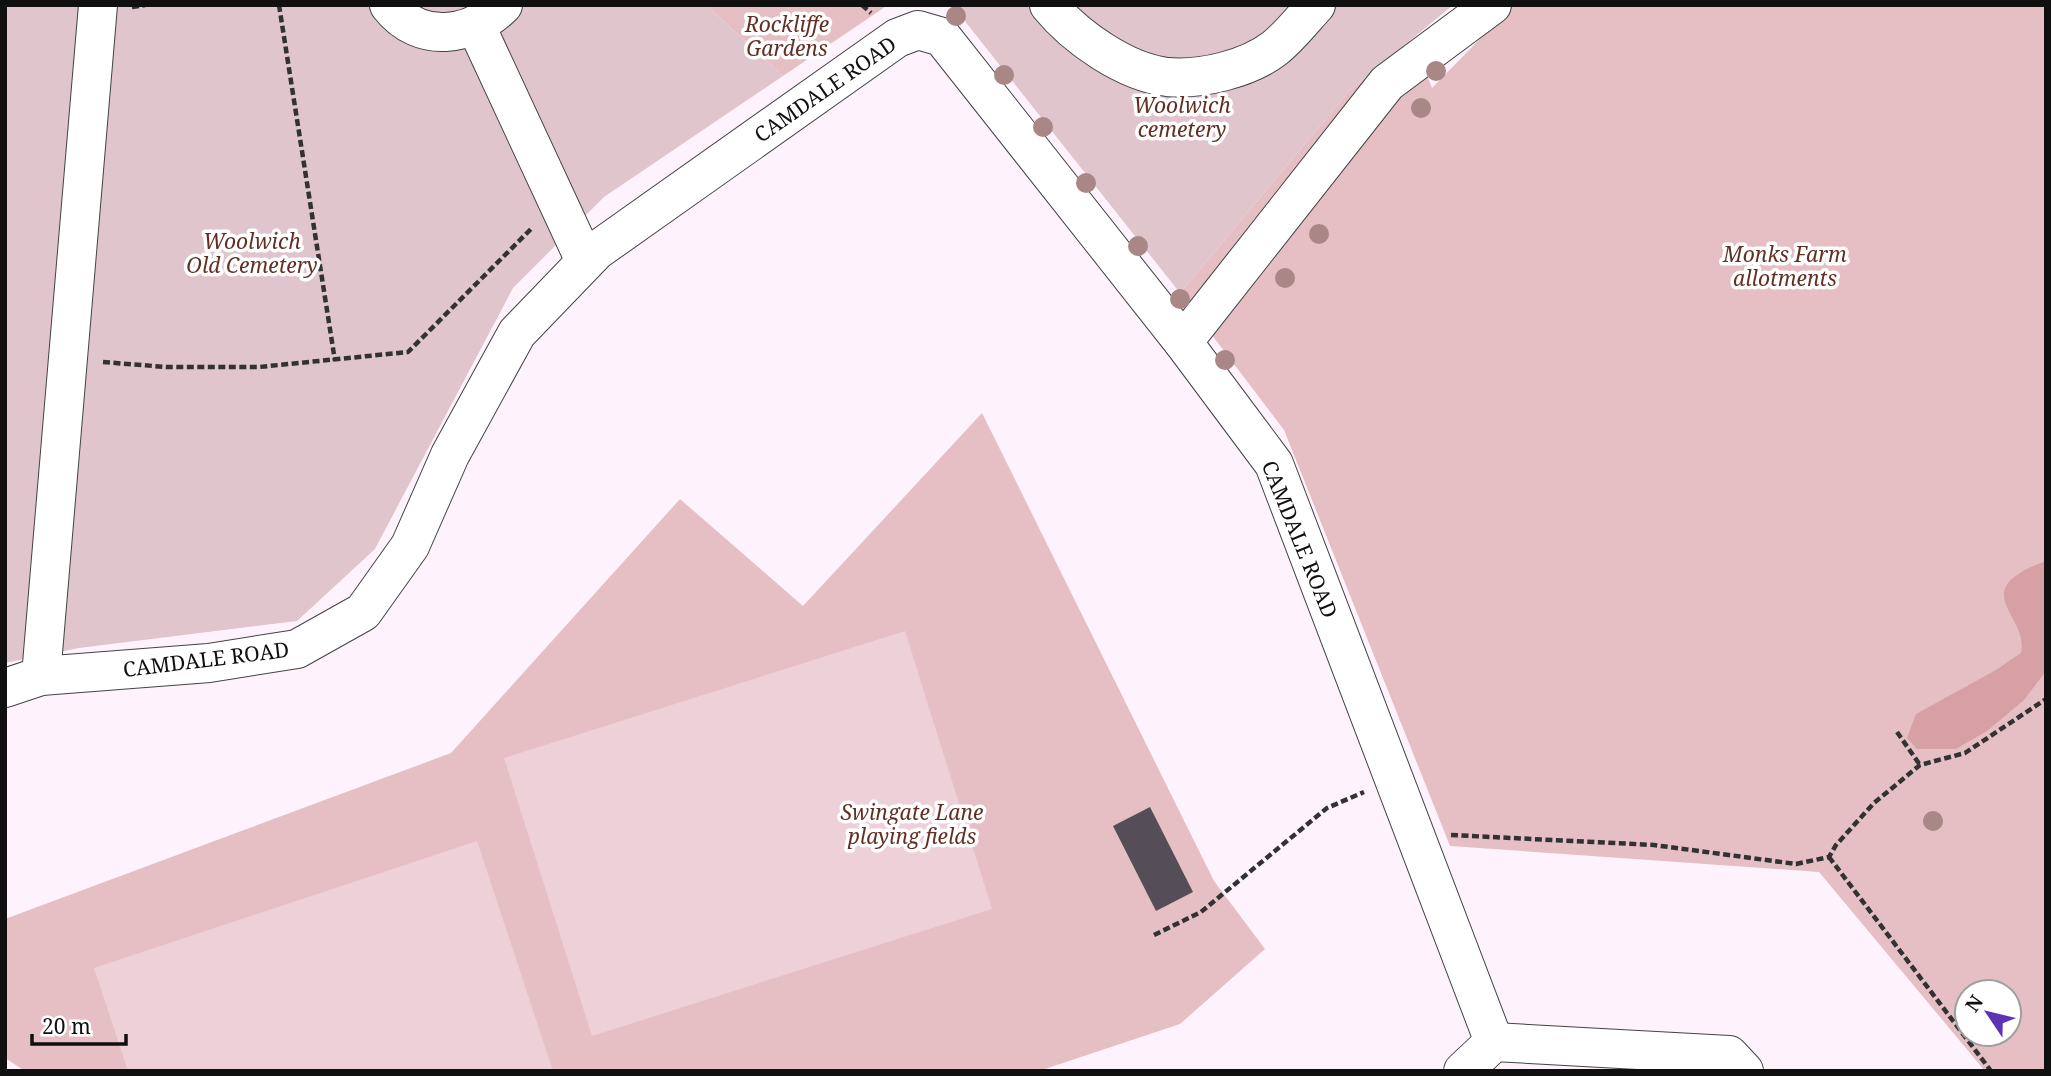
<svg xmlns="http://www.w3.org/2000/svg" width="2051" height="1076" viewBox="0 0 2051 1076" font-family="'Noto Serif',serif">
	<rect width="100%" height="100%" fill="#fef3fc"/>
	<!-- green -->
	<g fill="#e6bfc5" fill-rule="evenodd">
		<path d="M 706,5 L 888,5 L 783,76 Z"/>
		<path d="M 1513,5 L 2046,5 L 2046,1071 L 1985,1071 L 1819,872 L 1450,846 L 1284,430 L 1180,293 L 1349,91 L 1413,39 L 1432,88 ZM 1967,992 L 2009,992 L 2009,1034 L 1967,1034 Z"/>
		<path d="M 982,413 L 1214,881 L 1265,949 L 1180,1024 L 1039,1071 L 25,1071 L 5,1058 L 5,919 L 451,753 L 680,499 L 803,606 Z"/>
	</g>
	<!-- forest -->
	<path fill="#d6a0a4" d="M 2046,561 L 2046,671 L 2024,700 L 1987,731 L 1956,749 L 1917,749 L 1907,738 L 1916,714 L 1996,670 L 2021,653 C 2030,615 1963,591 2046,561 Z"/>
	<!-- cemetery -->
	<g fill="#e0c5cd">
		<path d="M 5,5 L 706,5 L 783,76 L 604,197 L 513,288 L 375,549 L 297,621 L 79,648 L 5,663 Z"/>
		<path d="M 952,5 L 1453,5 L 1349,91 L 1180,293 Z"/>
	</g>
	<!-- pitch -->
	<g fill="#eed0d9">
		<path d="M 905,631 L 992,909 L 592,1036 L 504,758 Z"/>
		<path d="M 477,841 L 553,1071 L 128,1071 L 94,968 Z"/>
	</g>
	<!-- building -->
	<path fill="#554d58" d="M 1150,807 L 1193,892 L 1156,911 L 1113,826 Z"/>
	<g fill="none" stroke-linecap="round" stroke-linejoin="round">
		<defs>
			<g id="minor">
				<path d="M 389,5 C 420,45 471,37 503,5"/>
				<path d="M 1049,5 C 1075,37 1125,72 1167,77 C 1201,80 1248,69 1275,48 C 1290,36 1303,19 1316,5"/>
				<path d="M 476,26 L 585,261"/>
				<path d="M 1183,342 L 1387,83 L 1492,5"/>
				<path d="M 41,676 L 98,5"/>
				<path d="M 5,688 L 41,676 L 209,663 L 297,649 L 363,612 L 410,546 L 450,455 L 517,333 L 596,251 L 897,38 L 918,30 L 942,37 L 1183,342 L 1274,464 L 1494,1042"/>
				<path d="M 1494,1042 L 1729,1055 L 1744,1071"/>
				<path d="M 1463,1071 L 1494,1042"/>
			</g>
		</defs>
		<!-- minor casing -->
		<use href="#minor" stroke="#434343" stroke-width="40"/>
		<!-- path -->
		<g stroke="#323232" stroke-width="4.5" stroke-dasharray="7 3.5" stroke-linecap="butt">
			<path d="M 279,5 L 335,361"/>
			<path d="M 862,5 L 871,13"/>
			<path d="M 132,7 L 145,5"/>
			<path d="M 103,362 L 166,367 L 259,367 L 408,352 L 532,228"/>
			<path d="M 1897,732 L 1920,765"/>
			<path d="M 1451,835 L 1654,845 L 1796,864 L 1829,857 L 1836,845 L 1874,803 L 1920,765 L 1965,753 L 2046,699"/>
			<path d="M 1829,857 L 1991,1071"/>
			<path d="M 1154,935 L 1201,912 L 1327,808 L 1364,792"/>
		</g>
		<!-- minor -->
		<use href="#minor" stroke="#fff" stroke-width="38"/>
	</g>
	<!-- trees -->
	<g fill="#a98786">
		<circle cx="956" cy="16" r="10"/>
		<circle cx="1436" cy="71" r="10"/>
		<circle cx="1004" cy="75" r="10"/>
		<circle cx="1421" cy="108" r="10"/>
		<circle cx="1043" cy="127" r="10"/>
		<circle cx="1086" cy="183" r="10"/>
		<circle cx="1319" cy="234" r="10"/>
		<circle cx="1138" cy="246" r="10"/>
		<circle cx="1285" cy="278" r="10"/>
		<circle cx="1180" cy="299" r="10"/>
		<circle cx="1225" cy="360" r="10"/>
		<circle cx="1933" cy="821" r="10"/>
	</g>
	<g text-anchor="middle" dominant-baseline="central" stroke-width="7" stroke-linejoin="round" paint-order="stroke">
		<!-- park labels -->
		<g font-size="21" font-style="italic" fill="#632f25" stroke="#fff">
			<text x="787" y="24">Rockliffe<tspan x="787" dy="24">Gardens</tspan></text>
			<text x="1182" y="105">Woolwich<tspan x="1182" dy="24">cemetery</tspan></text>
			<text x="252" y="241">Woolwich<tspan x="252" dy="24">Old Cemetery</tspan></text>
			<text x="1785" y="254">Monks Farm<tspan x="1785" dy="24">allotments</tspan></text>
			<text x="912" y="812">Swingate Lane<tspan x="912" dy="24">playing fields</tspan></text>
		</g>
		<!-- street labels -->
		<g font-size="21" fill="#101010" stroke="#fff">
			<text transform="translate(825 89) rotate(-35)">CAMDALE ROAD</text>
			<text transform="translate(1300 539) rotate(68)">CAMDALE ROAD</text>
			<text transform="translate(206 659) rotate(-7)">CAMDALE ROAD</text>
		</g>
	</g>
	<!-- border -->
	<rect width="2051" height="1076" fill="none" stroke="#101010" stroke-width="14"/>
	<!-- north arrow -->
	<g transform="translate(1988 1013) rotate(305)"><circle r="33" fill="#ffffff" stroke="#9f9f9f" stroke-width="2"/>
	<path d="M0-5L12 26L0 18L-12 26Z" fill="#5d33b5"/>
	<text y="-10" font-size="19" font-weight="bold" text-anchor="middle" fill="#101010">N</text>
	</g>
	<!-- scale -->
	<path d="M32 1034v10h94v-10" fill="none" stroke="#101010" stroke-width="3.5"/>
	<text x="42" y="1034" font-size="21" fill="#101010" stroke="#ffffff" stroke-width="5" paint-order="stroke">20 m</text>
</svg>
